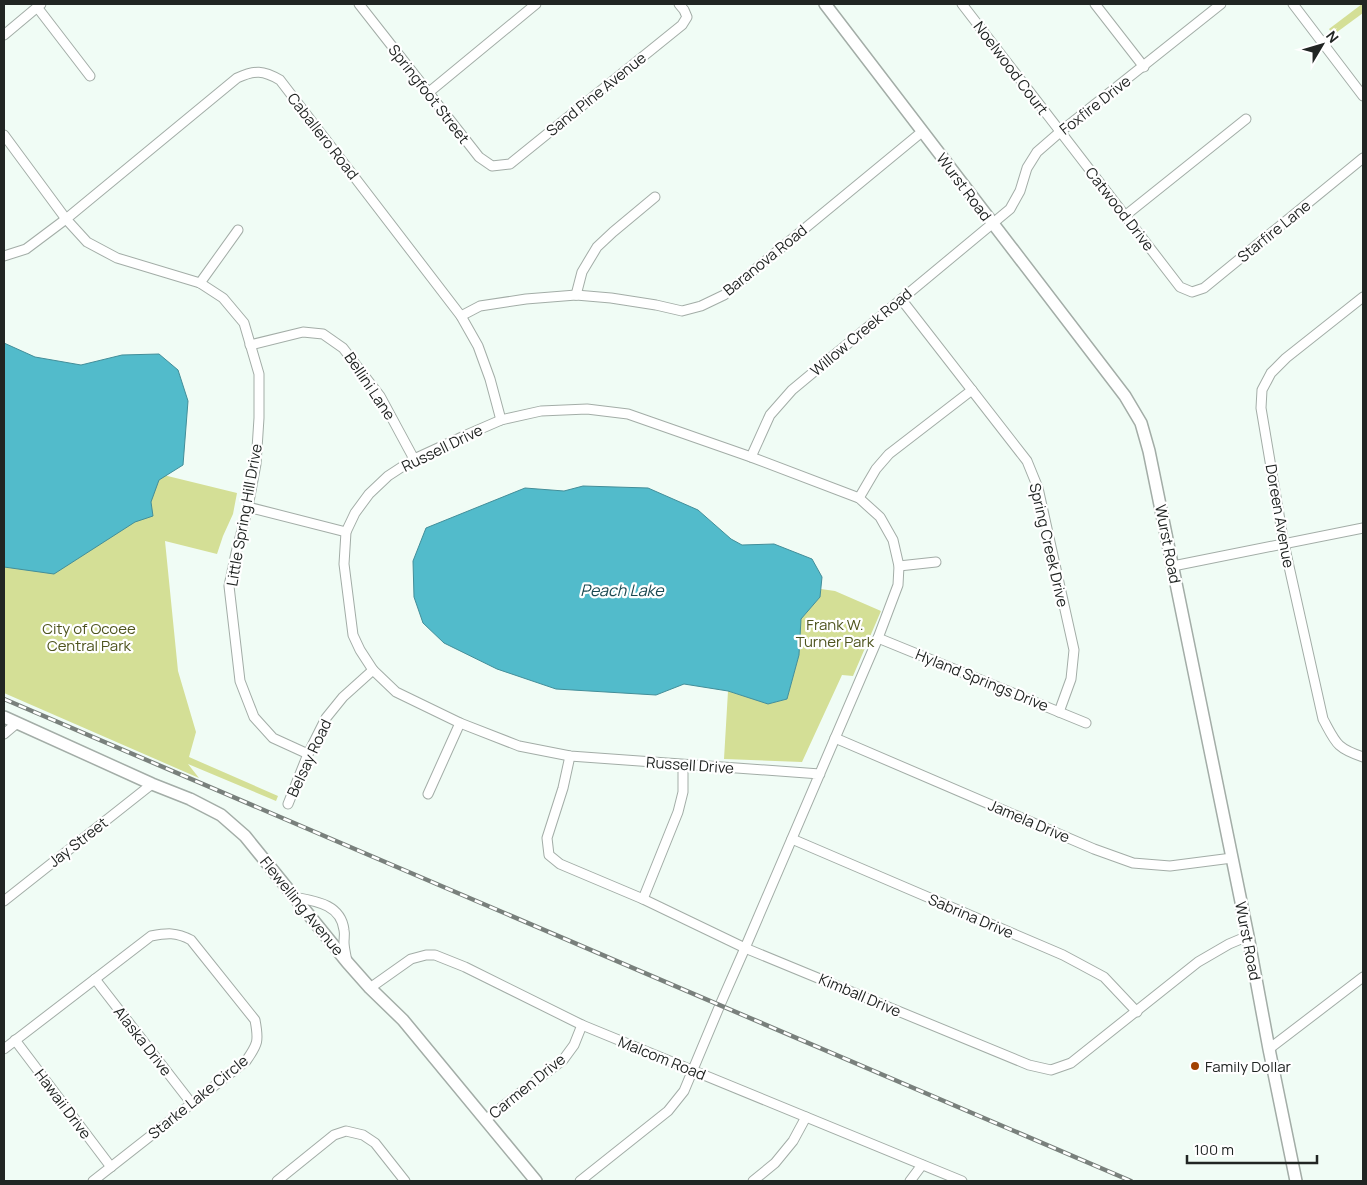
<svg xmlns="http://www.w3.org/2000/svg" width="1367" height="1185" viewBox="0 0 1367 1185" font-family="Manrope,sans-serif">
	<rect width="100%" height="100%" fill="#f0fcf5"/>
	<!-- green -->
	<g fill="#d4df96">
		<path d="M 1362,4 L 1363,4 L 1363,13 L 1333,35 L 1329,29 Z"/>
		<path d="M 4,436 L 237,493 L 233,514 L 223,536 L 217,554 L 165,541 L 178,671 L 196,732 L 189,757 L 278,796 L 276,801 L 188,764 L 199,778 L 4,693 Z"/>
		<path d="M 821,589 L 835,591 L 881,611 L 853,676 L 842,675 L 802,762 L 724,759 L 728,691 L 768,704 L 787,699 L 799,655 L 801,619 L 820,597 Z"/>
	</g>
	<!-- water -->
	<g fill="#52bbcb" stroke="#438e99">
		<path d="M 4,343 L 35,357 L 81,365 L 122,355 L 159,354 L 178,370 L 188,401 L 183,465 L 159,480 L 151,502 L 153,516 L 135,522 L 54,574 L 4,567 Z"/>
		<path d="M 583,486 L 648,488 L 698,510 L 731,539 L 742,545 L 774,544 L 812,559 L 822,577 L 820,597 L 801,619 L 799,655 L 787,699 L 768,704 L 728,691 L 684,684 L 656,695 L 556,689 L 497,669 L 444,643 L 423,623 L 414,597 L 413,561 L 426,528 L 525,488 L 564,491 Z"/>
	</g>
	<g fill="none" stroke-linecap="round" stroke-linejoin="round">
		<defs>
			<g id="minor">
				<path d="M 359,4 L 479,157 L 492,166 L 510,164 L 682,25 L 687,17 L 684,10 L 679,4"/>
				<path d="M 962,4 L 1180,287 L 1192,292 L 1204,288 L 1363,158"/>
				<path d="M 1095,4 L 1144,67"/>
				<path d="M 1293,4 L 1363,96"/>
				<path d="M 37,7 L 90,76"/>
				<path d="M 4,35 L 41,4"/>
				<path d="M 428,93 L 536,4"/>
				<path d="M 4,135 L 66,219 L 87,242 L 117,258 L 200,283 L 223,298 L 244,323 L 259,374 L 259,418 L 256,464 L 248,507 L 236,553 L 229,586 L 240,681 L 254,717 L 273,738 L 308,754"/>
				<path d="M 1126,215 L 1246,119"/>
				<path d="M 4,256 L 26,249 L 66,219 L 237,78 C 255,70 263,70 280,80 L 461,316 L 478,346 L 490,379 L 501,420"/>
				<path d="M 200,283 L 238,230"/>
				<path d="M 576,295 L 582,272 L 597,247 L 613,232 L 655,197"/>
				<path d="M 1363,297 L 1286,358 L 1271,373 L 1262,390 L 1261,408 L 1284,544 L 1323,719 C 1336,743 1336,748 1363,757"/>
				<path d="M 901,299 L 1027,461 L 1038,488 L 1074,650 L 1071,679 L 1059,712"/>
				<path d="M 461,316 L 480,306 L 526,299 L 576,295 L 611,298 L 656,305 L 682,311 L 701,306 L 724,295 L 923,131"/>
				<path d="M 250,345 L 303,332 L 323,334 L 343,348 L 380,396 L 414,459"/>
				<path d="M 751,457 L 770,415 L 792,390 L 1010,209 L 1020,191 L 1027,168 L 1037,152 L 1060,132 L 1221,4"/>
				<path d="M 859,498 L 876,469 L 889,454 L 972,390"/>
				<path d="M 248,507 L 346,532"/>
				<path d="M 899,566 L 936,562"/>
				<path d="M 1173,566 L 1363,528"/>
				<path d="M 878,638 L 1086,723"/>
				<path d="M 4,734 L 17,723"/>
				<path d="M 835,738 L 1094,849 L 1133,863 L 1170,866 L 1232,858"/>
				<path d="M 570,756 L 563,788 L 547,838 L 549,855 L 560,864 L 643,899 L 745,948 L 1029,1065 L 1051,1070 L 1071,1063 L 1198,962 L 1229,944 L 1248,936"/>
				<path d="M 428,794 L 460,723"/>
				<path d="M 288,804 L 308,754 L 326,718 L 343,697 L 373,670"/>
				<path d="M 792,839 L 1063,955 L 1104,977 L 1137,1012"/>
				<path d="M 294,897 C 315,901 341,904 344,930 C 345,934 344,938 344,942 C 344,948 346,955 347,962"/>
				<path d="M 643,899 L 678,812 L 683,792 L 683,765"/>
				<path d="M 4,901 L 152,784"/>
				<path d="M 95,979 L 192,1104"/>
				<path d="M 370,988 L 411,959 L 426,955 L 435,955 L 465,967 L 582,1025 L 962,1181"/>
				<path d="M 15,1040 L 111,1167"/>
				<path d="M 4,1049 L 151,936 C 167,933 176,932 191,940 L 255,1020 C 259,1041 258,1044 246,1061 L 93,1181"/>
				<path d="M 1269,1049 L 1363,977"/>
				<path d="M 485,1120 L 563,1060 L 574,1045 L 582,1025"/>
				<path d="M 277,1181 L 334,1135 L 346,1131 L 363,1135 L 375,1143 L 405,1181"/>
				<path d="M 580,1181 L 668,1111 L 684,1091 L 720,1005 L 745,948 L 878,638 L 898,585 L 899,566 L 893,540 L 880,517 L 859,498 L 751,457 L 628,414 L 587,409 L 541,411 L 501,420 L 464,436 L 414,459 L 388,476 L 369,494 L 355,513 L 346,532 L 344,564 L 353,635 L 360,650 L 373,670 L 396,692 L 460,723 L 519,746 L 570,756 L 820,774"/>
				<path d="M 753,1181 L 775,1163 L 793,1141 L 806,1117"/>
				<path d="M 910,1181 L 922,1165"/>
			</g>
			<g id="tertiary">
				<path d="M 825,4 L 1125,396 L 1141,423 L 1149,451 L 1248,936 L 1269,1049 L 1296,1181"/>
				<path d="M 4,717 L 152,784 L 190,799 L 221,815 L 245,836 L 347,962 L 370,988 L 403,1020 L 536,1181"/>
			</g>
		</defs>
		<!-- minor casing -->
		<use href="#minor" stroke="#a3ada7" stroke-width="11"/>
		<!-- tertiary casing -->
		<use href="#tertiary" stroke="#a3ada7" stroke-width="14"/>
		<!-- minor -->
		<use href="#minor" stroke="#fff" stroke-width="9"/>
		<!-- tertiary -->
		<use href="#tertiary" stroke="#fff" stroke-width="11"/>
		<defs>
			<path id="rail" d="M 4,699 L 1131,1181"/>
		</defs>
		<!-- rail casing -->
		<use href="#rail" stroke="#79807c" stroke-width="4.5"/>
		<!-- rail -->
		<use href="#rail" stroke="#fff" stroke-width="2.5" stroke-dasharray="8" stroke-linecap="butt"/>
	</g>
	<!-- markers -->
	<circle fill="#a24000" stroke="#fff" stroke-width="2" cx="1195" cy="1066" r="5"/>
	<g text-anchor="middle" dominant-baseline="central" stroke-width="4.5" stroke-linejoin="round" paint-order="stroke">
		<!-- street labels -->
		<g font-size="15" fill="#212523" stroke="#fff">
			<text transform="translate(1011 68) rotate(53)">Noelwood Court</text>
			<text transform="translate(429 94) rotate(52)">Springfoot Street</text>
			<text transform="translate(596 94) rotate(-39)">Sand Pine Avenue</text>
			<text transform="translate(1095 105) rotate(-38)">Foxfire Drive</text>
			<text transform="translate(323 136) rotate(52)">Caballero Road</text>
			<text transform="translate(964 187) rotate(53)">Wurst Road</text>
			<text transform="translate(1120 209) rotate(52)">Catwood Drive</text>
			<text transform="translate(1274 231) rotate(-39)">Starfire Lane</text>
			<text transform="translate(765 260) rotate(-39)">Baranova Road</text>
			<text transform="translate(861 332) rotate(-40)">Willow Creek Road</text>
			<text transform="translate(370 386) rotate(56)">Bellini Lane</text>
			<text transform="translate(442 448) rotate(-26)">Russell Drive</text>
			<text transform="translate(244 515) rotate(-80)">Little Spring Hill Drive</text>
			<text transform="translate(1280 516) rotate(80)">Doreen Avenue</text>
			<text transform="translate(1168 544) rotate(79)">Wurst Road</text>
			<text transform="translate(1049 545) rotate(77)">Spring Creek Drive</text>
			<text transform="translate(982 680) rotate(22)">Hyland Springs Drive</text>
			<text transform="translate(309 758) rotate(-65)">Belsay Road</text>
			<text transform="translate(690 765) rotate(4)">Russell Drive</text>
			<text transform="translate(1029 821) rotate(23)">Jamela Drive</text>
			<text transform="translate(78 842) rotate(-38)">Jay Street</text>
			<text transform="translate(302 906) rotate(51)">Flewelling Avenue</text>
			<text transform="translate(971 916) rotate(23)">Sabrina Drive</text>
			<text transform="translate(1248 941) rotate(79)">Wurst Road</text>
			<text transform="translate(860 995) rotate(23)">Kimball Drive</text>
			<text transform="translate(143 1041) rotate(52)">Alaska Drive</text>
			<text transform="translate(662 1058) rotate(22)">Malcom Road</text>
			<text transform="translate(527 1086) rotate(-39)">Carmen Drive</text>
			<text transform="translate(198 1097) rotate(-39)">Starke Lake Circle</text>
			<text transform="translate(63 1104) rotate(53)">Hawaii Drive</text>
		</g>
		<!-- park labels -->
		<g font-size="15" fill="#4e541e" stroke="#fff">
			<text x="835" y="624">Frank W.<tspan x="835" dy="17">Turner Park</tspan></text>
			<text x="89" y="628">City of Ocoee<tspan x="89" dy="17">Central Park</tspan></text>
		</g>
		<!-- poi labels -->
		<g font-size="15" fill="#212523" stroke="#fff" text-anchor="start">
			<text x="1205" y="1066">Family Dollar</text>
		</g>
		<!-- water labels -->
		<g font-size="16" font-style="italic" fill="#1b4951" stroke="#fff">
			<text x="622" y="590">Peach Lake</text>
		</g>
	</g>
	<!-- border -->
	<rect width="1367" height="1185" fill="none" stroke="#212523" stroke-width="10"/>
	<!-- north arrow -->
	<g transform="translate(1322 45) rotate(52)" stroke="#ffffff" stroke-width="4" paint-order="stroke">
	<path d="M0-4L9 19L0 12L-9 19Z" fill="#212523"/>
	<text y="-8" font-size="14" font-weight="bold" text-anchor="middle" fill="#212523">N</text>
	</g>
	<!-- scale -->
	<path d="M1187 1155v8h130v-8" fill="none" stroke="#212523" stroke-width="2.5"/>
	<text x="1194" y="1155" font-size="15" fill="#212523" stroke="#ffffff" stroke-width="4" paint-order="stroke">100 m</text>
</svg>
